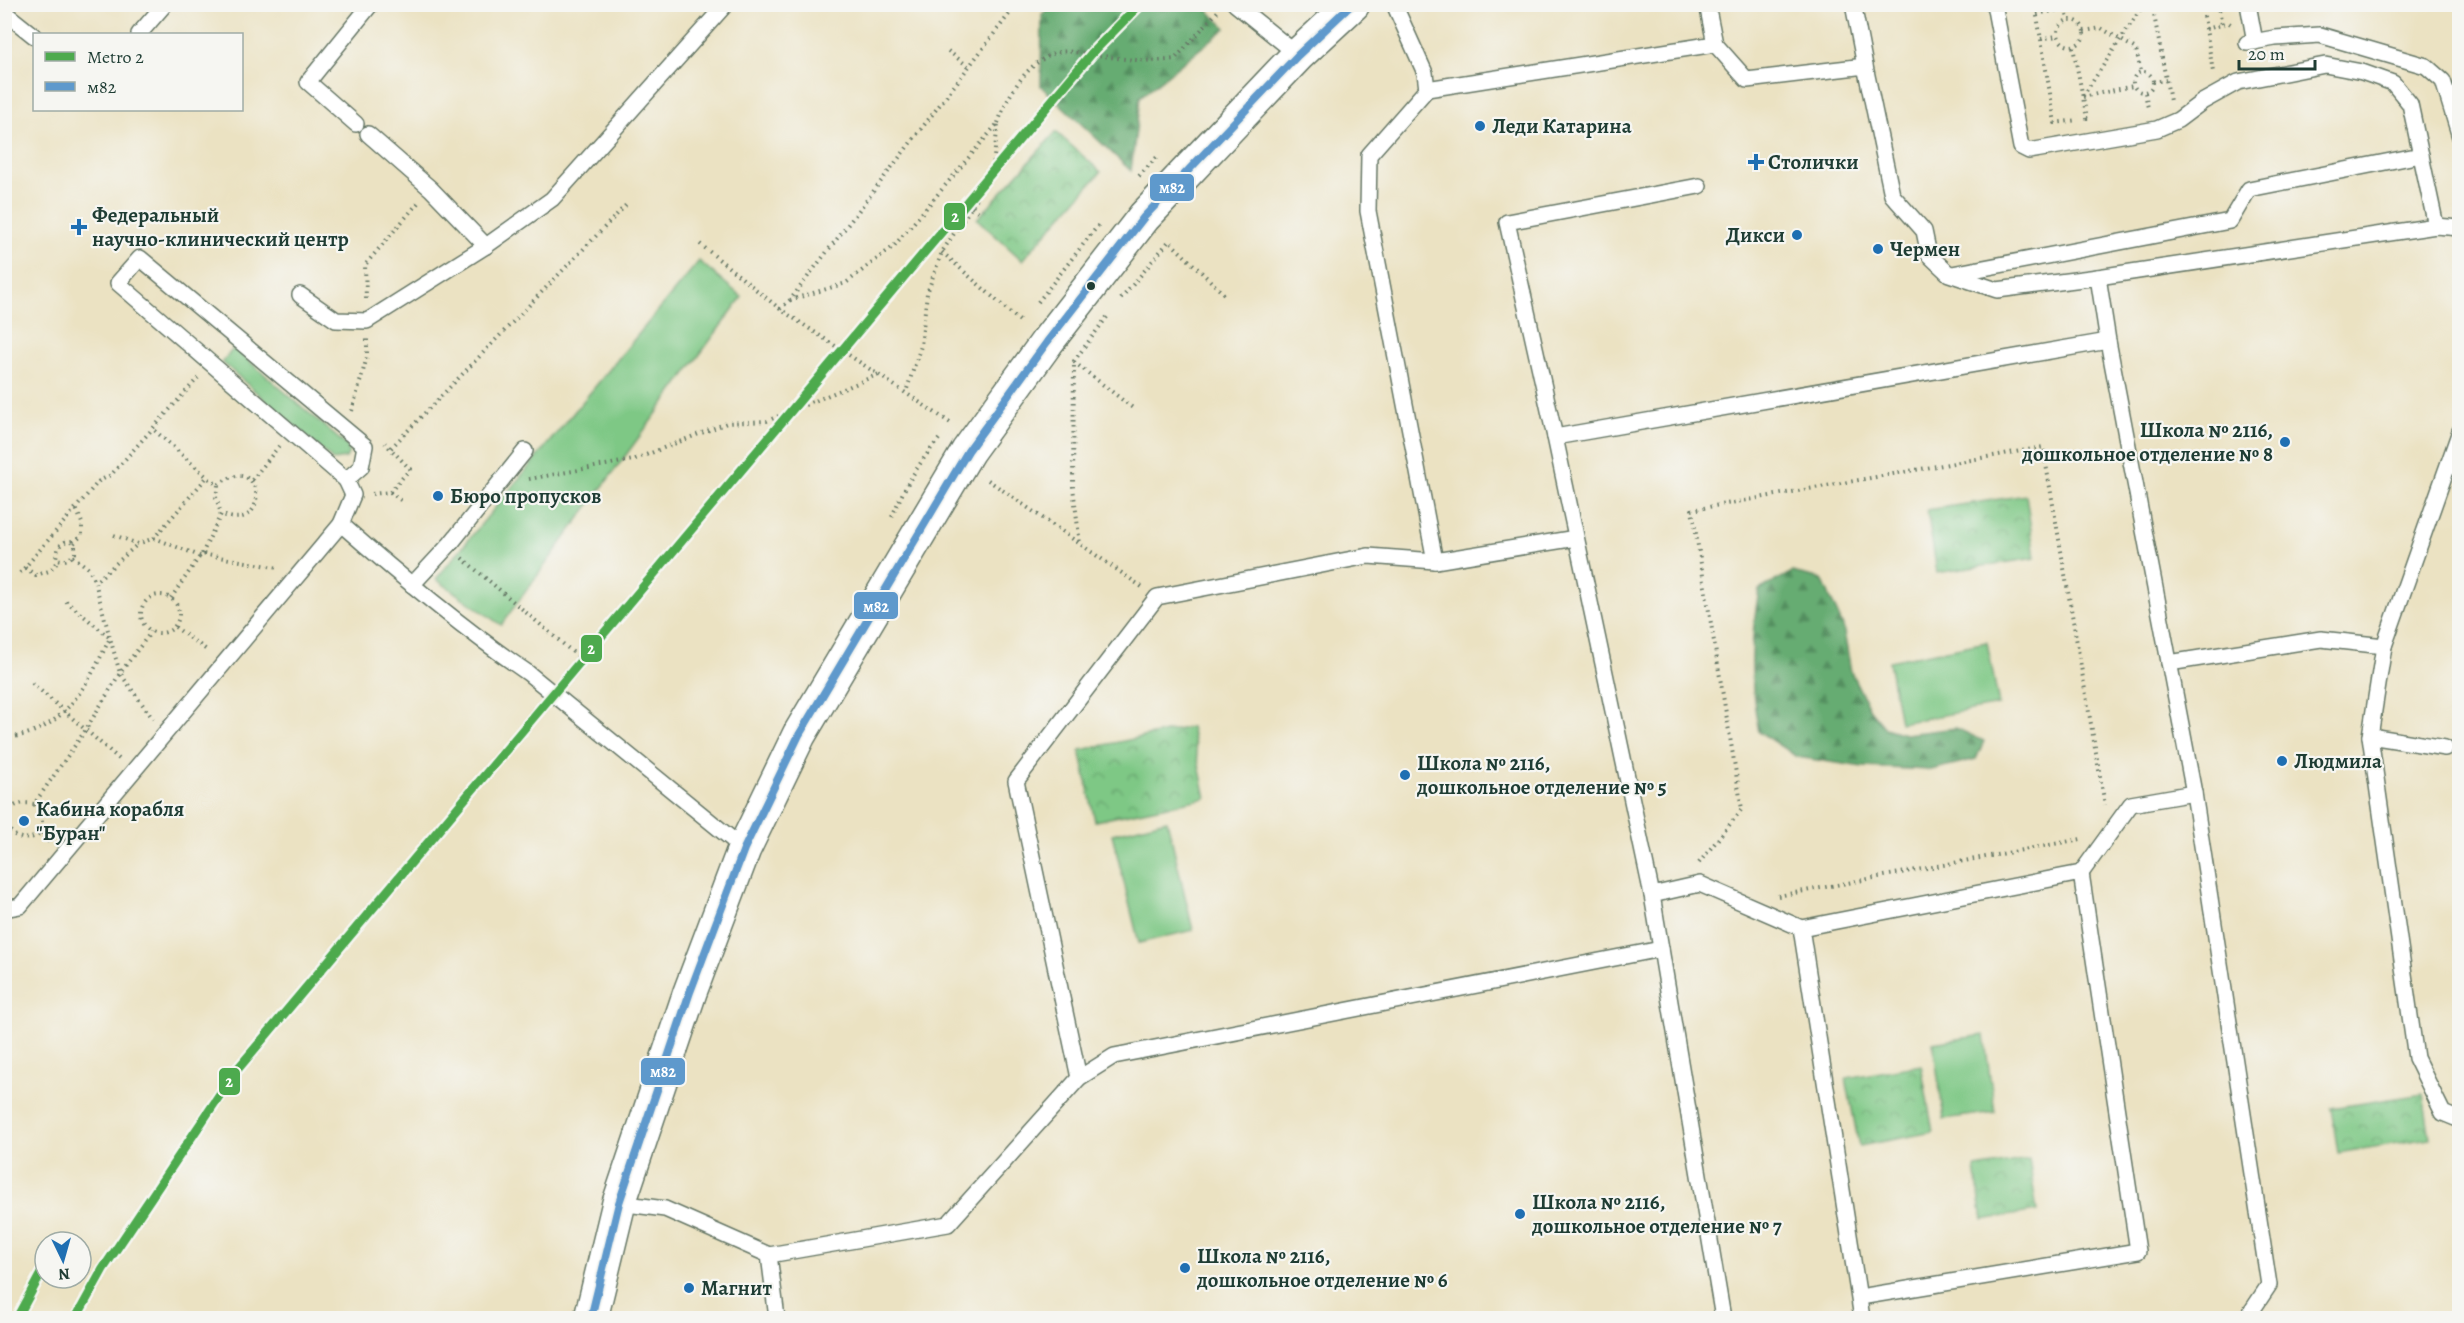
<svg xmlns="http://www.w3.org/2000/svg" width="2464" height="1323" viewBox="0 0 2464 1323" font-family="Alegreya,serif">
	<defs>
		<pattern id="forest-firs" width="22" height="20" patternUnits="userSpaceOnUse" patternTransform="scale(1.5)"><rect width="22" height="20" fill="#66ac72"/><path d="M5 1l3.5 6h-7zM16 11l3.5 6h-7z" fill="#538d5e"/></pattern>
		<pattern id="park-crowns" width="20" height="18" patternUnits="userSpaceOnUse" patternTransform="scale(1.5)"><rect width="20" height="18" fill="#7ec885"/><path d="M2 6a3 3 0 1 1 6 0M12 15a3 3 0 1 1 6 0" fill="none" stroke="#67a46e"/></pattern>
	</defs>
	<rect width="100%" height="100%" fill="#f6f6f2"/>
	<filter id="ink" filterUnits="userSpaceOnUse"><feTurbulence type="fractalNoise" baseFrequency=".0167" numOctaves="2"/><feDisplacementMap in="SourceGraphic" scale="12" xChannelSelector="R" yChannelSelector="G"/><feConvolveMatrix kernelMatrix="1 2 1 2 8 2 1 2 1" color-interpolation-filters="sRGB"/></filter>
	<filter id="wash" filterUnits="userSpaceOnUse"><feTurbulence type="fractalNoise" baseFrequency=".008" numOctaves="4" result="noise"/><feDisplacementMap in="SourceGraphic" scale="24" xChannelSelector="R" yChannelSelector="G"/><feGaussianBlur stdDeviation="1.35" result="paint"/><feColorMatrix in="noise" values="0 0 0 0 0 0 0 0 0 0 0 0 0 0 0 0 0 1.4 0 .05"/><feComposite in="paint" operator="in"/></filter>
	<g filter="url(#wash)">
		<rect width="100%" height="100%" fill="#ebe2c2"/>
		<!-- grass -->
		<g fill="#7ec885" stroke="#4e825c" stroke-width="1.5">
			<path d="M 699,261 L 742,297 L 501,625 L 436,579 Z"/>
			<path d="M 234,348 L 347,446 L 349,452 L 346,458 L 333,460 L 222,362 Z"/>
			<path d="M 1987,642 L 1999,705 L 1900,723 L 1889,661 Z"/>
			<path d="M 1167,820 L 1193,930 L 1139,943 L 1112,834 Z"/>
			<path d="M 1984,1035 L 1995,1112 L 1944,1119 L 1933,1043 Z"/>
		</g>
		<!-- forest -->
		<g fill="url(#forest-firs)" stroke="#427453" stroke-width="1.5">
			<path d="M 1055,4 L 1202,5 L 1226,28 L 1140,97 L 1131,171 L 1041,86 L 1042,14 Z"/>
			<path d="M 1792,572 L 1822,579 L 1843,626 L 1851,672 L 1870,710 L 1885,728 L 1905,734 L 1956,728 L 1984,741 L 1976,759 L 1931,770 L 1863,767 L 1797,757 L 1759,732 C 1749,682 1750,640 1759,590 Z"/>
		</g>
		<!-- park -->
		<g fill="url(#park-crowns)" stroke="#4e825c" stroke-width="1.5">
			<path d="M 1056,132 L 1101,172 L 1022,260 L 977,219 Z"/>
			<path d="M 2026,495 L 2035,558 L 1937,573 L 1927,510 Z"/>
			<path d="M 1191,727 L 1206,798 L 1095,821 L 1080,750 Z"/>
			<path d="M 1921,1065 L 1933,1132 L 1859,1146 L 1846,1078 Z"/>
			<path d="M 2423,1094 L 2430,1138 L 2338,1153 L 2331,1108 Z"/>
			<path d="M 2029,1159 L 2037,1211 L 1983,1220 L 1975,1168 Z"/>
		</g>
	</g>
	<g filter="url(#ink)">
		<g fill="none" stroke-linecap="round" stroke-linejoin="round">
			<defs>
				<g id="lane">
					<path d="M 1235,4 L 1298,55"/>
					<path d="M 1394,4 L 1425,73 L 1427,89 L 1369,155 L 1368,211 L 1435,561 L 1576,538"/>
					<path d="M 1707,4 L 1715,44 L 1747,80 L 1865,66 L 1892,195 L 1924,231 L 1929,255 L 1949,274 L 1997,290 L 2098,277"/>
					<path d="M 1853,4 L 1865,66"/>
					<path d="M 1994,4 L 2021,147 L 2029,151 L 2157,129 L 2178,120 L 2202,102 L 2238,82 L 2325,65 L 2362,72 L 2393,83 L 2410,104 L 2436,226"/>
					<path d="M 2248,4 L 2255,42"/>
					<path d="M 4,12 L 34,36"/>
					<path d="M 139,34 L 165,4"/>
					<path d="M 2247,43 L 2275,38 L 2320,35 L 2426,66 L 2443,81 L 2460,137"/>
					<path d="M 1427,89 L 1715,44"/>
					<path d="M 356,124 L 308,82 L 371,4"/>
					<path d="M 368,134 L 431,189 L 486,246"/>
					<path d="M 140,258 L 365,446 L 361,467 L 346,480 L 118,283 Z"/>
					<path d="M 1952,274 L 2230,221 L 2249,189 L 2421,155"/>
					<path d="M 300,295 L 336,320 L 367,321 L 486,246 L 552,199 L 726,4"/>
					<path d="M 2460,431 L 2384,646 L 2370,736 L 2416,1058 L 2443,1113 L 2460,1120"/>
					<path d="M 1555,437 L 1507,222 L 1699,186"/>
					<path d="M 346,480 L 353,495 L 341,524 C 401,577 462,628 528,673 L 744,849"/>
					<path d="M 412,585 L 451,543 L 525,451"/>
					<path d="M 2169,663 L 2321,639 L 2384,646"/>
					<path d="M 2370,736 L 2445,748"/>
					<path d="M 2081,873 L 2131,804 L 2194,793"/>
					<path d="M 1652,895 L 1700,884 L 1801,928 L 1862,1318"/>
					<path d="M 4,909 L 20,906 L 341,524"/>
					<path d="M 1801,928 L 2081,873 L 2138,1251 L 1860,1297"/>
					<path d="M 1079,1078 L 1016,781 L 1157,597 L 1368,556 L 1435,561"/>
					<path d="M 619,1203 L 665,1209 L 769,1255 L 777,1318"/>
					<path d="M 769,1255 L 948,1224 L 1079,1078 L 1114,1056 L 1661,949"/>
					<path d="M 1723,1318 L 1652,895 L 1555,437 L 2108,341"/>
					<path d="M 2247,1318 L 2269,1285 L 2194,793 L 2108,341 L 2098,277 L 2436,226 L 2460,228"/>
				</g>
				<path id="secondary" d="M 591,1318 L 619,1203 L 690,992 L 744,849 L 799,735 L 968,451 L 1047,342 L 1144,217 L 1298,55 L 1353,4"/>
			</defs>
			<!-- lane casing -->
			<use href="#lane" stroke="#676" stroke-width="18"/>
			<!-- secondary casing -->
			<use href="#secondary" stroke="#676" stroke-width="36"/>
			<!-- path -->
			<g stroke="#676" stroke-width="4" stroke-dasharray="1.5 4.5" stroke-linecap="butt">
				<path d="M 2035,4 L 2055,123 L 2077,120"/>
				<path d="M 2152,4 L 2170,101"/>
				<path d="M 2202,4 L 2213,72"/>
				<path d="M 2218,4 L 2222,25"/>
				<path d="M 2066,9 L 2068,20"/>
				<path d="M 2037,14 L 2089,4"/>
				<circle cx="2071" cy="33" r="13"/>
				<path d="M 2206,29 L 2229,23 L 2232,25"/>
				<path d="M 2084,31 L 2101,28 L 2136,49 L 2141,72"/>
				<path d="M 2041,39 L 2057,36"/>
				<path d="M 2073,47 L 2087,118 L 2090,118"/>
				<path d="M 948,51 L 968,66"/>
				<circle cx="2143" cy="82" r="10"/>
				<path d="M 2153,82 L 2166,80"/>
				<path d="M 2145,93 L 2148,108"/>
				<path d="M 2083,96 L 2144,4"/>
				<path d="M 2083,97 L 2133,86"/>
				<path d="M 998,123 C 1008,95 1025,64 1055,53 C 1068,49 1084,54 1097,55 C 1123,59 1149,63 1175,59 L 1218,11"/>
				<path d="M 1139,176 L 1157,157"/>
				<path d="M 972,207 L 981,214"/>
				<path d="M 700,244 L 780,309 L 952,424"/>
				<path d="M 942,252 L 1022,323"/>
				<path d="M 366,299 L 365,265 L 418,203"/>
				<path d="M 1121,299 L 1169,241 L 1225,295"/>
				<path d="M 790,300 L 846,283 L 894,246 L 998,123 L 993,166 L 976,200 L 942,252 L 927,293 L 921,346 L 906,392"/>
				<path d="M 1038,302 L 1100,223"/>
				<path d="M 780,309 L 790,300 L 1017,4"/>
				<path d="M 1107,317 L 1074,361 L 1073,487 L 1080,544 L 1142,587"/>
				<path d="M 1074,362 L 1134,409"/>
				<path d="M 352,411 L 367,357 L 367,339"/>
				<path d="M 391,448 L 626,205"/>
				<path d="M 529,479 L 633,460 L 727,423 L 767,421 L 879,374"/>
				<path d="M 252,480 L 279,446"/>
				<path d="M 988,480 L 1080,544"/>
				<path d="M 218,485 L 216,497 L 221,514"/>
				<path d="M 390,492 L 403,502"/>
				<path d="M 372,494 L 390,492 L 410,469 L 385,443"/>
				<path d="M 892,517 C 904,487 918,464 939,439"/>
				<path d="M 114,535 L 138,544 L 154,538 L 207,477 L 152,428"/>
				<path d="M 154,538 L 200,556 L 202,554 L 279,568"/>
				<path d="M 72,541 L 75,545 L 75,553 C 69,560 64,562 56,558 L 58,547 L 65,542 Z"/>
				<path d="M 74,543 L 82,535 L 82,523 L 76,508"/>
				<path d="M 202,554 L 221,514 C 272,537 265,448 218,485 L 207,477"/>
				<path d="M 73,556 L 89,569 L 95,582"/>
				<path d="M 462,558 L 589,666"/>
				<path d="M 25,568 L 36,575 L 49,571 L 60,560"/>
				<path d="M 20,573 L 99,481 L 111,475 L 198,378"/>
				<circle cx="160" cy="614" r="19"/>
				<path d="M 171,598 L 200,556"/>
				<path d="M 66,601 L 110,638 L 120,673 L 153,719"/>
				<path d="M 175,627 L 208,651"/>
				<path d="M 32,683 L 119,759"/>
				<path d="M 4,738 C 64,734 87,685 110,638 L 95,582 L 138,544"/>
				<path d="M 4,798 L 10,808"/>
				<path d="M 34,804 C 15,801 6,808 7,826 C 14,839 27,842 40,834"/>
				<path d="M 49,842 L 40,834 C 44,822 42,814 34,804 L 85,731 L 120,673 L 151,632"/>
				<path d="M 1699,863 L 1742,809 L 1692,510 L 2043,447 L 2105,805"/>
				<path d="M 1778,896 L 2081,839"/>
			</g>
			<!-- lane -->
			<use href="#lane" stroke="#fff" stroke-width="15"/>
			<!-- secondary -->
			<use href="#secondary" stroke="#fff" stroke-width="33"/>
			<defs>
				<path id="bus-1" d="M 591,1318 L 619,1203 L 690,992 L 744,849 L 799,735 L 968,451 L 1047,342 L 1144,217 L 1298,55 L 1352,4"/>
			</defs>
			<!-- bus-1 casing -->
			<use href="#bus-1" stroke="#f6f6f2" stroke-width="12"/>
			<!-- bus-1 -->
			<use href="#bus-1" stroke="#5e99cc" stroke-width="8"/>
			<defs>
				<g id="metro-1">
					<path d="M 17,1318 L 45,1266"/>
					<path d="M 76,1318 L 103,1269 L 236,1071 L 1092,53 L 1140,4"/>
				</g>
			</defs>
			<!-- metro-1 casing -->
			<use href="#metro-1" stroke="#f6f6f2" stroke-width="14"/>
			<!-- metro-1 -->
			<use href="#metro-1" stroke="#4daa4e" stroke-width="9"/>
		</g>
	</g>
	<!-- markers -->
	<g fill="#1f6fb2" stroke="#f6f6f2" stroke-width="2">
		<circle cx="1480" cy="126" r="6"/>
		<path d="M1753 153h6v6h6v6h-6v6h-6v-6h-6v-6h6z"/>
		<path d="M76 218h6v6h6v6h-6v6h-6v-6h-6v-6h6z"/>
		<circle cx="1797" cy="235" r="6"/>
		<circle cx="1878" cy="249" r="6"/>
		<circle cx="2285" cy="442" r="6"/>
		<circle cx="438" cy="496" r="6"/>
		<circle cx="2282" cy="761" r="6"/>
		<circle cx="1405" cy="775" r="6"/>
		<circle cx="24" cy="821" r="6"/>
		<circle cx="1520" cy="1214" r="6"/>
		<circle cx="1185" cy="1268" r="6"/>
		<circle cx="689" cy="1288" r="6"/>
	</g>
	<circle fill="#1f3d34" stroke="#f6f6f2" stroke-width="2" cx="1091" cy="286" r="5"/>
	<g text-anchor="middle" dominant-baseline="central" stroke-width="4.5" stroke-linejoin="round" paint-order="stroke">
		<!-- poi labels -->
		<g font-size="21" font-weight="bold" fill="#1f3d34" stroke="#f6f6f2" text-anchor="start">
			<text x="1492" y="126">Леди Катарина</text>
			<text x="1768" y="162">Столички</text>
			<text x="92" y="215">Федеральный<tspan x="92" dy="24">научно-клинический центр</tspan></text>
			<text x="1785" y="235" text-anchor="end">Дикси</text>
			<text x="1890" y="249">Чермен</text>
			<text x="2273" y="430" text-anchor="end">Школа № 2116,<tspan x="2273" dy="24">дошкольное отделение № 8</tspan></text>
			<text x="450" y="496">Бюро пропусков</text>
			<text x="2294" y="761">Людмила</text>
			<text x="1417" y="763">Школа № 2116,<tspan x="1417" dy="24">дошкольное отделение № 5</tspan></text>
			<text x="36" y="809">Кабина корабля<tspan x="36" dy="24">"Буран"</tspan></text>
			<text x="1532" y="1202">Школа № 2116,<tspan x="1532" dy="24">дошкольное отделение № 7</tspan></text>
			<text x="1197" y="1256">Школа № 2116,<tspan x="1197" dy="24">дошкольное отделение № 6</tspan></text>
			<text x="701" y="1288">Магнит</text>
		</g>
	</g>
	<g stroke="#f6f6f2" stroke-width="2">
		<rect x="1149" y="173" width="46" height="29" rx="6" fill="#5e99cc"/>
		<rect x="943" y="202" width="23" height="29" rx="6" fill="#4daa4e"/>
		<rect x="853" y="591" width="46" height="29" rx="6" fill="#5e99cc"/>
		<rect x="580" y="634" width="23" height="29" rx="6" fill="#4daa4e"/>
		<rect x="640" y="1057" width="46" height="29" rx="6" fill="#5e99cc"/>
		<rect x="218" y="1067" width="23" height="29" rx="6" fill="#4daa4e"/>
	</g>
	<g font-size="16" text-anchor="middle" font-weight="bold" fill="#fff">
		<text x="1172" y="193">м82</text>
		<text x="955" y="222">2</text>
		<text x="876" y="612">м82</text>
		<text x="591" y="654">2</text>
		<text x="663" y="1077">м82</text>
		<text x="229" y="1087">2</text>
	</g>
	<!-- margin -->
	<rect width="2464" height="1323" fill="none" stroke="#f6f6f2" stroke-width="24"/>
	<!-- legend -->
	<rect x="33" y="33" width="210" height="78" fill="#f6f6f2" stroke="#a0aca6" stroke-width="1.5"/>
	<rect x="45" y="52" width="30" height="9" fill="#4daa4e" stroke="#a0aca6" stroke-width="1.5"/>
	<text x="87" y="63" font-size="18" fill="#1f3d34">Metro 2</text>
	<rect x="45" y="82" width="30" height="9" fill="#5e99cc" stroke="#a0aca6" stroke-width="1.5"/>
	<text x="87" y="93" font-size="18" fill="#1f3d34">м82</text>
	<!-- north arrow -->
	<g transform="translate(63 1260) rotate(175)"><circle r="28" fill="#f6f6f2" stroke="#a0aca6" stroke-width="1.5"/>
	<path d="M0-4.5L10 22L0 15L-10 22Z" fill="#1f6fb2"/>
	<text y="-9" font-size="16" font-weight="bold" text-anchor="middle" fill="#1f3d34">N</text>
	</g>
	<!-- scale -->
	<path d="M2239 60v9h76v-9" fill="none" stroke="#1f3d34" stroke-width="3"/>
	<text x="2248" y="60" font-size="18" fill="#1f3d34" stroke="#f6f6f2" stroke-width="4.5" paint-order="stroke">20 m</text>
</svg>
